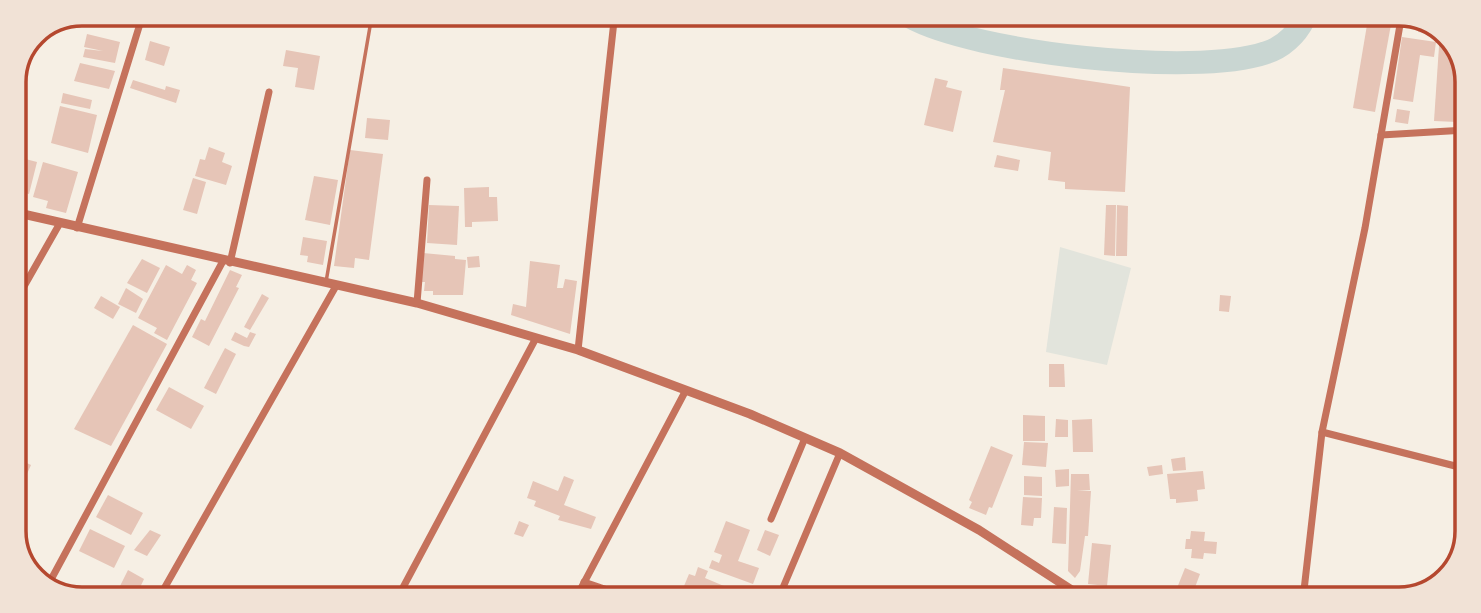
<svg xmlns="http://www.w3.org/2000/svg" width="1481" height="613" viewBox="0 0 1481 613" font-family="Mulish,sans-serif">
	<rect width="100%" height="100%" fill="#f6efe4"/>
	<!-- green -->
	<path fill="#e2e4dc" d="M 1060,247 L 1131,268 L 1107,365 L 1046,352 Z"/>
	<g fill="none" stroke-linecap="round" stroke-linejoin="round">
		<!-- river -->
		<path stroke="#c9d6d2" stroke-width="23" d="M 910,17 C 975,53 1194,77 1265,53 C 1282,48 1296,35 1304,19"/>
	</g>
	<!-- building -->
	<g fill="#e6c5b7">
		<path d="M 154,14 L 183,14 L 182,19 L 167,15 L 164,26 L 151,22 Z"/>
		<path d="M 1368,19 L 1392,19 L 1375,112 L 1353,108 Z"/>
		<path d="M 1420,19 L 1436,28 L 1436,34 L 1418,32 Z"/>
		<path d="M 1440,31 L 1453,41 L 1461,63 L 1457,122 L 1434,121 Z"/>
		<path d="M 87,34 L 120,42 L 115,63 L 83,57 L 85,49 L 103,51 L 84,47 Z"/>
		<path d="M 1402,37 L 1436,42 L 1434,57 L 1420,55 L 1413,102 L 1393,99 Z"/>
		<path d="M 150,41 L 170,47 L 164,66 L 145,60 Z"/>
		<path d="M 286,50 L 320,56 L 314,90 L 295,87 L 298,68 L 283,66 Z"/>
		<path d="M 80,63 L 115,71 L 109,89 L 74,81 Z"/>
		<path d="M 1003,68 L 1130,87 L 1125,192 L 1065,189 L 1065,182 L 1048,180 L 1051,152 L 993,142 L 1005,90 L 1000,90 Z"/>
		<path d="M 1464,70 L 1467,77 L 1466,116 L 1461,116 Z"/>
		<path d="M 935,78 L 948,81 L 946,87 L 962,91 L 953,132 L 924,125 Z"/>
		<path d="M 133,80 L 165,90 L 166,86 L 180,90 L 176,103 L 130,88 Z"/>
		<path d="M 63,93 L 92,100 L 90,109 L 61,103 Z"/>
		<path d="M 60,106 L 97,115 L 88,153 L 51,143 Z"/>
		<path d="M 1397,109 L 1410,111 L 1408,124 L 1395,122 Z"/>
		<path d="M 367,118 L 390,120 L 388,140 L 365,138 Z"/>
		<path d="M 209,147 L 225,153 L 222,162 L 232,166 L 226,185 L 195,176 L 200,159 L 205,160 Z"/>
		<path d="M 350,150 L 383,154 L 369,260 L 355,258 L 354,268 L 334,266 Z"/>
		<path d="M 997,155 L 1020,160 L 1018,171 L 994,167 Z"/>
		<path d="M 14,156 L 37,162 L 29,194 L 14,190 Z"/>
		<path d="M 43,162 L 78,172 L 66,213 L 46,208 L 48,201 L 33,197 Z"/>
		<path d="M 314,176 L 338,180 L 330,225 L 305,220 Z"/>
		<path d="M 193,178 L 206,182 L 197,214 L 183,210 Z"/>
		<path d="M 489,187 L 489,197 L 497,197 L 498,221 L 472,222 L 472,227 L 465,227 L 464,188 Z"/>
		<path d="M 429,205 L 459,206 L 457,245 L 427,243 Z"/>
		<path d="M 1106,205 L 1116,205 L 1115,256 L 1104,255 Z"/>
		<path d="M 1117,205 L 1128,206 L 1127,256 L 1116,256 Z"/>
		<path d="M 303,237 L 327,241 L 323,265 L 307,262 L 308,256 L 300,255 Z"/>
		<path d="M 423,253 L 455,256 L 455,259 L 466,260 L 463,295 L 433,295 L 433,291 L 424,291 L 425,282 L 420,282 Z"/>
		<path d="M 479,256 L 480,267 L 468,268 L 467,257 Z"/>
		<path d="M 142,259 L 160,268 L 147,293 L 127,283 Z"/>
		<path d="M 530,261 L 560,265 L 557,288 L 563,288 L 565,279 L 577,281 L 570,334 L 511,315 L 513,304 L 526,307 Z"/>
		<path d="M 166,265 L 182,274 L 187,265 L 196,270 L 191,280 L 197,283 L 167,340 L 154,333 L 157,328 L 138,318 Z"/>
		<path d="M 230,270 L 242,275 L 236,287 L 239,288 L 209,346 L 192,337 L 201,319 L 205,321 Z"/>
		<path d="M 126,288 L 143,299 L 136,313 L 118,304 Z"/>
		<path d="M 262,294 L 269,298 L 250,330 L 244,327 Z"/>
		<path d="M 1220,295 L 1231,296 L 1229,312 L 1219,311 Z"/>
		<path d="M 101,296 L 120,307 L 113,319 L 94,308 Z"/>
		<path d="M 133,325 L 167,344 L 111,446 L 74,429 Z"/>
		<path d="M 235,332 L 247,338 L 250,332 L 256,334 L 249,347 L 244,346 L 231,340 Z"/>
		<path d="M 225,348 L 236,354 L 216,394 L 204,388 Z"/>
		<path d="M 1049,364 L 1064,364 L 1065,387 L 1049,387 Z"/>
		<path d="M 169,387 L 204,406 L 191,429 L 156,410 Z"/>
		<path d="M 1023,415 L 1045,416 L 1045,441 L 1023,441 Z"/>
		<path d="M 1056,419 L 1068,420 L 1068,437 L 1055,437 Z"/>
		<path d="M 1092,419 L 1093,452 L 1073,452 L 1072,420 Z"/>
		<path d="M 1024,442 L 1048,443 L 1046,467 L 1022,465 Z"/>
		<path d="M 991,446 L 1013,455 L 992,508 L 989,507 L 986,515 L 969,508 L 972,502 L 969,500 Z"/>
		<path d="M 14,457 L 31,465 L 22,485 L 14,481 Z"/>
		<path d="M 1185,457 L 1186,470 L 1173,471 L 1171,459 Z"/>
		<path d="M 1162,465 L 1163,474 L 1149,476 L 1147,467 Z"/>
		<path d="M 1069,469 L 1069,486 L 1056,487 L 1055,470 Z"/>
		<path d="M 1203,471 L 1205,489 L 1197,490 L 1198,501 L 1176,503 L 1176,499 L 1170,499 L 1167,474 Z"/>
		<path d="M 1071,474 L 1089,474 L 1090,490 L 1077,491 L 1091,491 L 1088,536 L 1085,536 L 1080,571 L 1075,578 L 1068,571 Z"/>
		<path d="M 564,476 L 574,480 L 564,505 L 596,517 L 591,529 L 558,520 L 560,516 L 534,506 L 536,501 L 527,498 L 533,481 L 558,491 Z"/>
		<path d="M 1024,476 L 1042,477 L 1042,496 L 1024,495 Z"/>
		<path d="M 108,495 L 143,513 L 131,535 L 96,517 Z"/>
		<path d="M 1023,497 L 1042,498 L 1041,518 L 1034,518 L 1033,526 L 1021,525 Z"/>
		<path d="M 1054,507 L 1067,508 L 1066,544 L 1052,543 Z"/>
		<path d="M 519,521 L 529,525 L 523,537 L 514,534 Z"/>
		<path d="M 726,521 L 750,530 L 738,561 L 759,568 L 753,584 L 709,568 L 712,560 L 719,563 L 722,555 L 714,552 Z"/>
		<path d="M 90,529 L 125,546 L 114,568 L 79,551 Z"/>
		<path d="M 150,530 L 161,535 L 147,556 L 134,550 Z"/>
		<path d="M 765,530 L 779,535 L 770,556 L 757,550 Z"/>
		<path d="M 1191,531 L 1205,532 L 1204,541 L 1217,542 L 1216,554 L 1204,553 L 1203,559 L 1191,558 L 1192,549 L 1185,549 L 1186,539 L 1190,539 Z"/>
		<path d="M 1092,543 L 1111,545 L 1107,586 L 1088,584 Z"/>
		<path d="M 698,567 L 708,571 L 705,578 L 750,597 L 709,596 L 684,586 L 689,574 L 695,576 Z"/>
		<path d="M 1185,568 L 1200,574 L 1194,590 L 1199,591 L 1196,598 L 1173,598 Z"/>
		<path d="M 128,570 L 144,579 L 137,594 L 116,594 Z"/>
	</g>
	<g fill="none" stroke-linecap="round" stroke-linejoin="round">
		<!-- service -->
		<path stroke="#c5725c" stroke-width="3.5" d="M 326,282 L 372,15"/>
		<!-- minor -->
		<g stroke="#c5725c" stroke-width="7">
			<path d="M 1381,135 L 1466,130"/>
			<path d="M 77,228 L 143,14"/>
			<path d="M 230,263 L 269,92"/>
			<path d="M 417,303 L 427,180"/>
			<path d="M 14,304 L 60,223"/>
			<path d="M 578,350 L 614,21"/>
			<path d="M 1322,432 L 1463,468"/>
			<path d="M 771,519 L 805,438"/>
			<path d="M 584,582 L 625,596"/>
			<path d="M 47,587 L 223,261"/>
			<path d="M 161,594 L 336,286"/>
			<path d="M 399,595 L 536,338"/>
			<path d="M 577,596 L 686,390"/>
			<path d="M 779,597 L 840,453"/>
			<path d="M 1303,599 L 1322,432 L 1365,228 L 1401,19"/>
		</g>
		<!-- tertiary -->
		<path stroke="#c5725c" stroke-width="9" d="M 14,212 L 417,303 L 578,350 L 750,414 L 840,453 L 979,530 L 1084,598"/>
	</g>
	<!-- crop -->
	<path d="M0 0H1481V613H0ZM82 26H1399A56 56 0 0 1 1455 82V531A56 56 0 0 1 1399 587H82A56 56 0 0 1 26 531V82A56 56 0 0 1 82 26Z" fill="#f1e2d6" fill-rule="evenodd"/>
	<path fill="none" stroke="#b5482f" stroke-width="3.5" d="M82 26H1399A56 56 0 0 1 1455 82V531A56 56 0 0 1 1399 587H82A56 56 0 0 1 26 531V82A56 56 0 0 1 82 26Z"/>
</svg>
